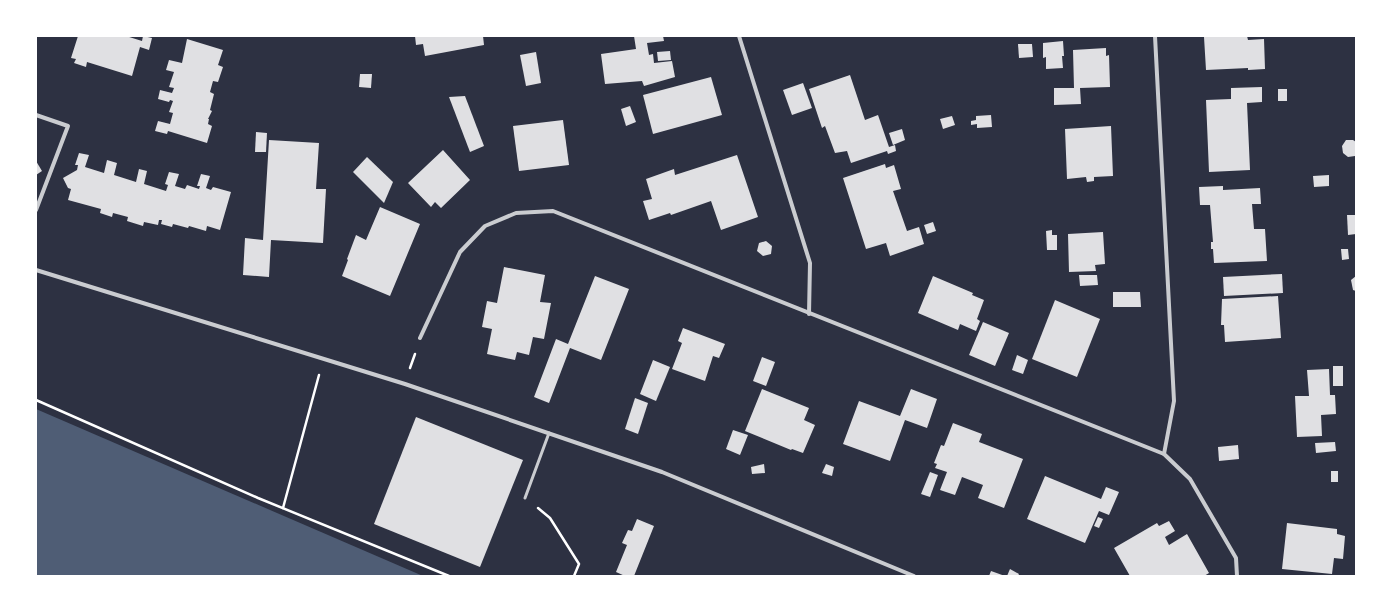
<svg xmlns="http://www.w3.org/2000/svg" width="1392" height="612" viewBox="0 0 1392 612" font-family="'Asap Condensed',sans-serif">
	<rect width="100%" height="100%" fill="#2d3142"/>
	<!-- water -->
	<path fill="#4f5d75" d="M 36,409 L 423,576 L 36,576 Z"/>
	<!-- building -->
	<g fill="#e0e0e3">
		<path d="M 78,36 L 126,36 L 142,41 L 143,36 L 152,38 L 149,50 L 140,47 L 132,76 L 87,62 L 86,67 L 74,63 L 76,59 L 71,58 Z"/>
		<path d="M 415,36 L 483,36 L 484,45 L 425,56 L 423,44 L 416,45 Z"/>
		<path d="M 634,36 L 663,36 L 664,41 L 647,43 L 649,55 L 653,54 L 654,63 L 672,61 L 675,77 L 644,86 L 642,81 L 605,84 L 601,54 L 636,49 Z"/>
		<path d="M 1210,36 L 1247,36 L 1248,40 L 1264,39 L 1265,69 L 1248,70 L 1248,68 L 1206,70 L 1204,37 Z"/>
		<path d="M 187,39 L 223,50 L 218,65 L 223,67 L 218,82 L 213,81 L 210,92 L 214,94 L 210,110 L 212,111 L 208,119 L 209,119 L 208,124 L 212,126 L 207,143 L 168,131 L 167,134 L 155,131 L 158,121 L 170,124 L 173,113 L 169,112 L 173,101 L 170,100 L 169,102 L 158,99 L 160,90 L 172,93 L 174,88 L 169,87 L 174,72 L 166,70 L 169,60 L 182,63 Z"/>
		<path d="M 1063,41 L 1064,56 L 1062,56 L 1063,68 L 1046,69 L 1046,57 L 1043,58 L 1043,43 Z"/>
		<path d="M 1018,44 L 1032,44 L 1033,57 L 1019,58 Z"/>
		<path d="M 1106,48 L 1106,56 L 1109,55 L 1110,87 L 1080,88 L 1081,104 L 1054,105 L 1054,88 L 1074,88 L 1073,50 Z"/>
		<path d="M 670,51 L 671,60 L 658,61 L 657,52 Z"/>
		<path d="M 536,52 L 541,83 L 526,86 L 520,55 Z"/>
		<path d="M 360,74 L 372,74 L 371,88 L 359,87 Z"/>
		<path d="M 850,75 L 865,120 L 878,115 L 889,147 L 895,145 L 896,151 L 888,154 L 887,151 L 851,163 L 847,151 L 835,153 L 825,126 L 822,128 L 809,89 Z"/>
		<path d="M 711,77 L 722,115 L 653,134 L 643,95 Z"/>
		<path d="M 803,83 L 812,108 L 792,115 L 783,90 Z"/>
		<path d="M 1262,87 L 1262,102 L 1247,103 L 1250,170 L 1209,172 L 1206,100 L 1231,99 L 1231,88 Z"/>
		<rect x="1278" y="89" width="9" height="12"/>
		<path d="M 465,96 L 484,146 L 470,152 L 449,97 Z"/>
		<path d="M 630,106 L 636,122 L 626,126 L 621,109 Z"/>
		<path d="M 991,115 L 992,127 L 977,128 L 977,124 L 971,125 L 971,121 L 976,120 L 976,116 Z"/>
		<path d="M 952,116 L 955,125 L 943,129 L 940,119 Z"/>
		<path d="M 563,120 L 569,165 L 519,171 L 513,126 Z"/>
		<path d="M 1111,126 L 1113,176 L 1094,177 L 1094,181 L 1087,182 L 1086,177 L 1067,179 L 1065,129 Z"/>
		<path d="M 902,129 L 905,140 L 893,145 L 889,133 Z"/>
		<path d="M 256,132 L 267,133 L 266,152 L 255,152 Z"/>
		<path d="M 269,140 L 319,143 L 316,189 L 326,189 L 323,243 L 271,240 L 269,277 L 243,275 L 245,238 L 263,240 Z"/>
		<path d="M 1346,140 L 1353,140 L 1356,142 L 1355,156 L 1348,157 L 1343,153 L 1342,146 Z"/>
		<path d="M 443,150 L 470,180 L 441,208 L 435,202 L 431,207 L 408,183 Z"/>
		<path d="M 79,153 L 89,155 L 85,167 L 104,173 L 107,160 L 117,163 L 114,175 L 136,182 L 139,169 L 147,171 L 144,184 L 166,191 L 168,185 L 165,184 L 169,172 L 179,174 L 175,186 L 185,189 L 187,185 L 199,189 L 200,186 L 197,186 L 201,174 L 210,176 L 206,188 L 211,190 L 213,187 L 231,192 L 220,230 L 207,226 L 206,231 L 189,226 L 188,228 L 173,224 L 172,227 L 161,224 L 162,220 L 159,220 L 158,225 L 144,222 L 143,226 L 127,221 L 128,217 L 113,213 L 112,217 L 100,213 L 101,209 L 68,200 L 71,189 L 68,188 L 63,178 L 77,170 L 78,165 L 75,165 Z"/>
		<path d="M 737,155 L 758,217 L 721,230 L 711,201 L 671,215 L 670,213 L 649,220 L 643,201 L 652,199 L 646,179 L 674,169 L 675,175 Z"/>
		<path d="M 367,157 L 393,182 L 384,203 L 353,172 Z"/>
		<path d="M 36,161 L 42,171 L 36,175 Z"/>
		<path d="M 885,164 L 886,168 L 894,165 L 901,189 L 893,191 L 907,231 L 919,227 L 924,244 L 890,256 L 886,243 L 866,249 L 843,178 Z"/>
		<path d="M 1329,175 L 1329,186 L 1314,187 L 1313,176 Z"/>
		<path d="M 1223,186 L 1223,190 L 1260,188 L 1261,204 L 1252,204 L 1254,229 L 1265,229 L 1267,261 L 1214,263 L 1213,249 L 1211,249 L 1211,242 L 1213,242 L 1210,205 L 1200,205 L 1199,187 Z"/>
		<path d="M 380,207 L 420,224 L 390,296 L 342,276 L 348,260 L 347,259 L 356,235 L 366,240 Z"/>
		<path d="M 1347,215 L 1356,215 L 1356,234 L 1348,235 Z"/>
		<path d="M 933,222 L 936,231 L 927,234 L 924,225 Z"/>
		<path d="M 1052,230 L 1052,235 L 1057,235 L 1057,250 L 1047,250 L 1046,231 Z"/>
		<path d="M 1103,232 L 1105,264 L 1095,265 L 1096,271 L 1069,272 L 1068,234 Z"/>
		<path d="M 766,241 L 772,246 L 771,254 L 763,256 L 757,251 L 759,243 Z"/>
		<path d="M 1341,249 L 1348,249 L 1349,259 L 1342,260 Z"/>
		<path d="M 504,267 L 545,275 L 540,302 L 551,303 L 544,339 L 533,337 L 529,355 L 517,352 L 515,360 L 487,354 L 492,329 L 482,327 L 487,301 L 497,303 Z"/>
		<path d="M 1282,274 L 1283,293 L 1224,296 L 1223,277 Z"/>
		<path d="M 1079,275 L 1097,275 L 1098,285 L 1080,286 Z"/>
		<path d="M 595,276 L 629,289 L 601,360 L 570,348 L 549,403 L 534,397 L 556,339 L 568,344 Z"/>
		<path d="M 933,276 L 973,293 L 972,295 L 984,300 L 977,319 L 980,321 L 976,331 L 960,324 L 958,330 L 918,313 Z"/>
		<path d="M 1356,276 L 1356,291 L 1353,290 L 1351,280 Z"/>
		<path d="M 1113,292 L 1140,292 L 1141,307 L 1113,307 Z"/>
		<path d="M 1278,296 L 1281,338 L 1225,342 L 1224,325 L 1221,325 L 1222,299 Z"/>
		<path d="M 1055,300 L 1100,319 L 1077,377 L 1032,359 Z"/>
		<path d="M 983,322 L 1009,333 L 995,366 L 969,355 Z"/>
		<path d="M 683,328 L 725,344 L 719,358 L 713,356 L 705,381 L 672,369 L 682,343 L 678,341 Z"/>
		<path d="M 1017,355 L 1028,360 L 1023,374 L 1012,370 Z"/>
		<path d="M 762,357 L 775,362 L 766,386 L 753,381 Z"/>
		<path d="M 653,360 L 670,367 L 656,401 L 640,394 Z"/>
		<rect x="1333" y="366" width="10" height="20"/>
		<path d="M 1329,369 L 1330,395 L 1335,395 L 1336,414 L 1321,415 L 1322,436 L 1297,437 L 1295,396 L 1309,396 L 1307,370 Z"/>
		<path d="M 762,389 L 809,408 L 804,420 L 815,425 L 803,453 L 792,449 L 791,450 L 745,431 Z"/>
		<path d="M 911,389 L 937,399 L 927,428 L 905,420 L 890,461 L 843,444 L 859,401 L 900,416 Z"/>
		<path d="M 635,398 L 648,403 L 638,434 L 625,429 Z"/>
		<path d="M 416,417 L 523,460 L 480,567 L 374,524 Z"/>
		<path d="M 953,423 L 982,434 L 979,442 L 1023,459 L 1004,508 L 978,498 L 983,485 L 962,477 L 955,495 L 940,490 L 947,472 L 935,468 L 937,464 L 934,463 L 941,445 L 944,446 Z"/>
		<path d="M 733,430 L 748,435 L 740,455 L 726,449 Z"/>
		<path d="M 1335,442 L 1336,451 L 1316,453 L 1315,443 Z"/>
		<path d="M 1238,445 L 1239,459 L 1219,461 L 1218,447 Z"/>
		<path d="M 764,464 L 765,473 L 752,474 L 751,467 Z"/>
		<path d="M 826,464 L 834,467 L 832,476 L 822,473 Z"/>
		<rect x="1331" y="471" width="7" height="11"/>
		<path d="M 930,472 L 938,475 L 930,497 L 921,494 Z"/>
		<path d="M 1045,476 L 1101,499 L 1106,487 L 1119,492 L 1109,515 L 1099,511 L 1085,543 L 1027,519 Z"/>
		<path d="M 1098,517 L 1103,519 L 1099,528 L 1094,526 Z"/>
		<path d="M 637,519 L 654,526 L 634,576 L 625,576 L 616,572 L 627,545 L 622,543 L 628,530 L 632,531 Z"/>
		<path d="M 1169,521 L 1175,531 L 1165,537 L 1169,545 L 1187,534 L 1209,573 L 1204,576 L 1130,576 L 1114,548 L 1157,523 L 1159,526 Z"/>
		<path d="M 1287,523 L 1337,529 L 1337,534 L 1345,536 L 1343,559 L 1334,558 L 1332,574 L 1282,569 Z"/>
		<path d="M 1010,569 L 1019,574 L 1018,576 L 1007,576 Z"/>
		<path d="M 991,571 L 1005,576 L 989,576 Z"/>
	</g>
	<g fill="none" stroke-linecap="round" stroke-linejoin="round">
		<!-- path -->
		<g stroke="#fff" stroke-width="2.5">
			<path d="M 410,368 L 415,354"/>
			<path d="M 36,400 L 258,498 L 449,576"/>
			<path d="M 283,508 L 319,375"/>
			<path d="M 538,508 L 550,518 L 579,564 L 574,576"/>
		</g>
		<!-- service -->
		<path stroke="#caccd0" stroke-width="3" d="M 525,498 L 549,433"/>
		<!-- minor -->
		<g stroke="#caccd0" stroke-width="4">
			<path d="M 739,36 L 810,263 L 809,314"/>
			<path d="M 1155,36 L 1174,401 L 1164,454 L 1190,479 L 1236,558 L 1237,576"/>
			<path d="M 36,115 L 68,126 L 36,210"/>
			<path d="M 36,270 L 405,384 L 662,472 L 914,576"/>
			<path d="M 420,338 L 460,252 L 485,226 L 516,213 L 553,211 L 1164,454"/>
		</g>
	</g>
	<!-- border -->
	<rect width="1392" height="612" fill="none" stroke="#ffffff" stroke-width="74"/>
</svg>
